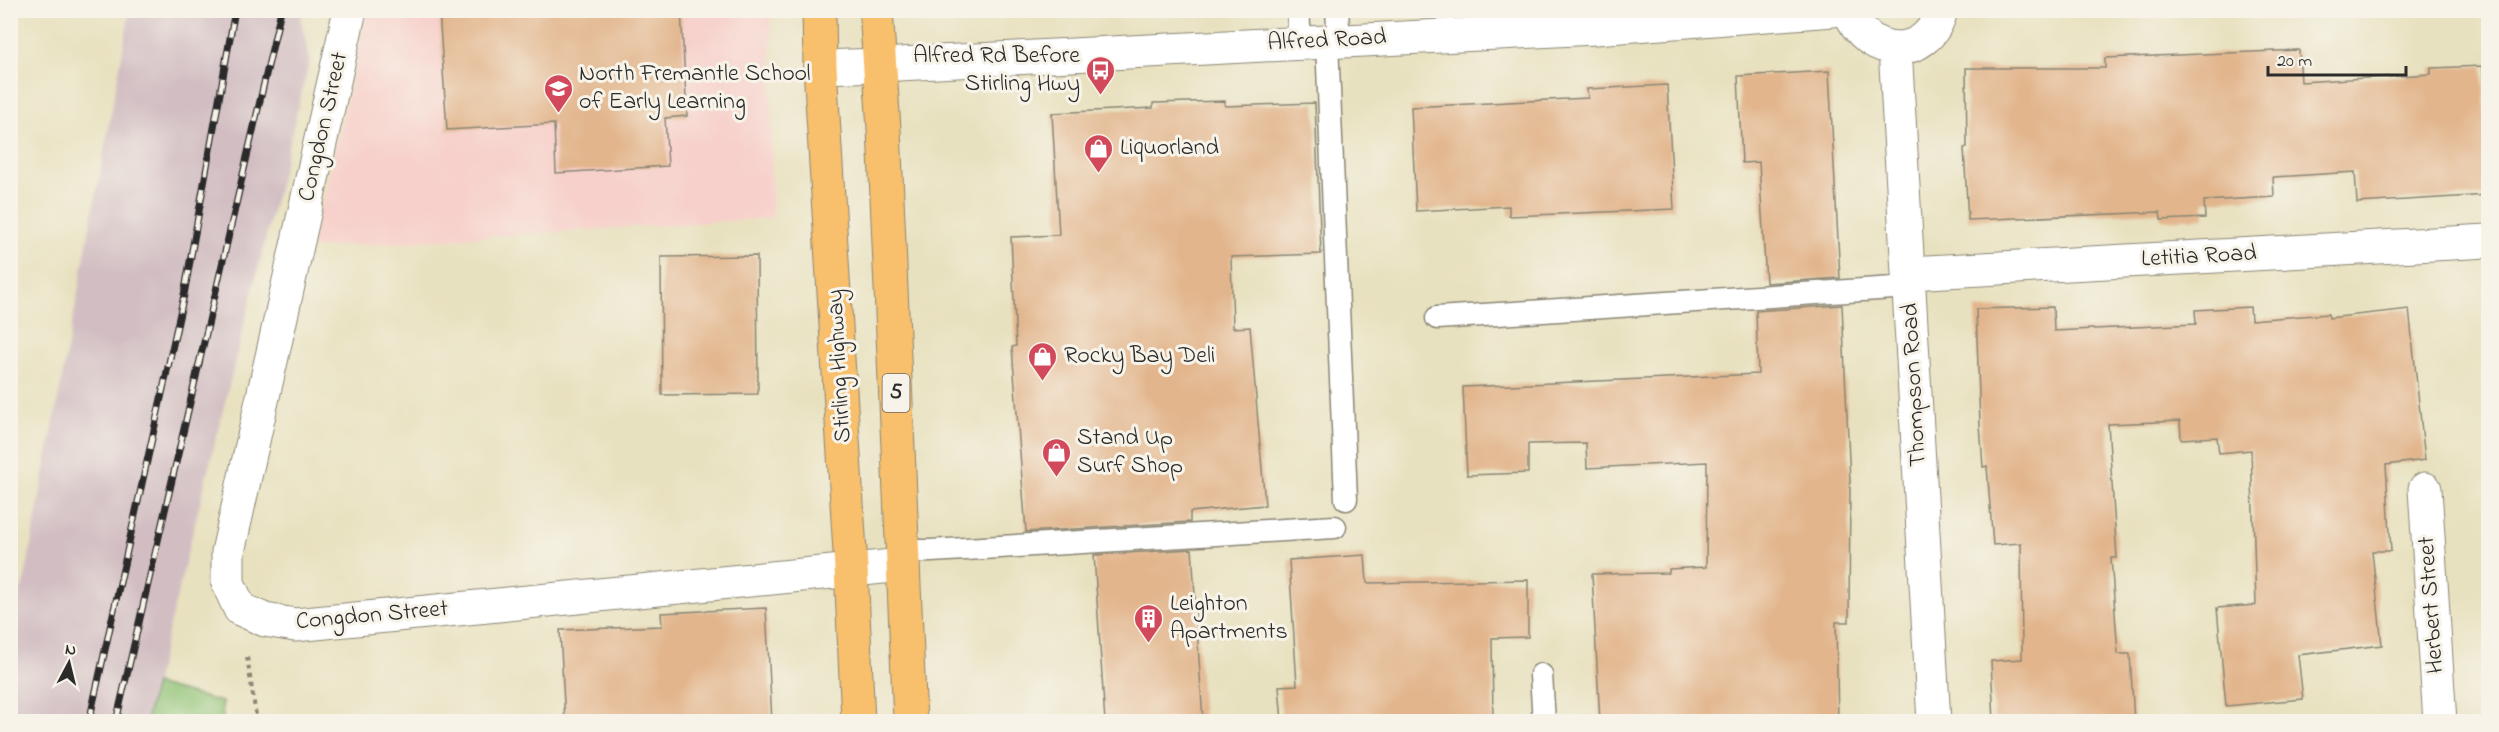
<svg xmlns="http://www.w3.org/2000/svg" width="2499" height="732" viewBox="0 0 2499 732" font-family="'Indie Flower',sans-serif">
	<rect width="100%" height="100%" fill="#f7f3e8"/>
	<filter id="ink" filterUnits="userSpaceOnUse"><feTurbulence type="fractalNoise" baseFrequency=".0167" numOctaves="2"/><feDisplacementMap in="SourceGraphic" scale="12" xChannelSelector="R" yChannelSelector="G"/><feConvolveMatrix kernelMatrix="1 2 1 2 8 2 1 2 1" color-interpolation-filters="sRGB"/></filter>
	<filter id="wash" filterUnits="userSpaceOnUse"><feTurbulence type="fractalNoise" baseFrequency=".008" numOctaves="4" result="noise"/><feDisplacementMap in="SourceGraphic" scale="24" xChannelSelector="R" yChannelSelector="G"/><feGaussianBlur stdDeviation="1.35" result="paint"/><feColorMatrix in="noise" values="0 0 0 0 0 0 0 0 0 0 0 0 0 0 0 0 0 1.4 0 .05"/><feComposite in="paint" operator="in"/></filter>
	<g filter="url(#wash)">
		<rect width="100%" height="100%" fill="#e8e1bf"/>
		<!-- built -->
		<path fill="#f7d0cb" d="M 368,11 L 771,11 L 772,218 L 311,248 Z"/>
		<!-- industrial -->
		<path fill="#d2bec2" d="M 130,11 L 303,11 L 301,20 L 310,59 L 146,721 L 11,721 L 10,619 L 24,583 Z"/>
		<!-- green -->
		<path fill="#8fc274" stroke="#5d7650" stroke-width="1.5" d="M 155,684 L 222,702 L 223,721 L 146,721 Z"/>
		<g id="blocks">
			<!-- building -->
			<g fill="#e2b58c">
				<path d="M 439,10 L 681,10 L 687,116 L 665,118 L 668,166 L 556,173 L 554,124 L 447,130 Z"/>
				<path d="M 2299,50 L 2301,82 L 2431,74 L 2431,68 L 2483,66 L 2488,195 L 2357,203 L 2355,172 L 2273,177 L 2274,197 L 2204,201 L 2205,218 L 2161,220 L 2160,212 L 1968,220 L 1964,148 L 1967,147 L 1966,68 L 2105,68 L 2105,58 Z"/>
				<path d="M 1829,71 L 1840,278 L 1766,283 L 1759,162 L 1742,163 L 1738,76 Z"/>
				<path d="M 1667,85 L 1674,209 L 1509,216 L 1509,206 L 1416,211 L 1411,107 L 1588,98 L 1587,89 Z"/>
				<path d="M 1225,101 L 1225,106 L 1315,103 L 1321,254 L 1231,257 L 1233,328 L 1250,327 L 1265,505 L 1190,512 L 1190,522 L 1026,532 L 1012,347 L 1016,346 L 1011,237 L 1059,235 L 1052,113 L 1153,108 L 1153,103 Z"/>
				<path d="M 757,256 L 758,394 L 662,395 L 661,257 Z"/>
				<path d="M 1842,305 L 1850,482 L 1849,622 L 1836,622 L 1838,722 L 1600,722 L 1592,574 L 1669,573 L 1669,569 L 1706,567 L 1707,462 L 1587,468 L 1586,443 L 1528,444 L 1528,473 L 1467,475 L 1463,387 L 1758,374 L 1756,311 Z"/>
				<path d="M 2053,307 L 2054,331 L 2196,324 L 2195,310 L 2250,307 L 2251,320 L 2328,314 L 2329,318 L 2409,309 L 2425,460 L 2386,465 L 2391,551 L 2372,551 L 2382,645 L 2298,655 L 2303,699 L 2226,706 L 2217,608 L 2256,605 L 2251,450 L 2219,453 L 2217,437 L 2181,439 L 2180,421 L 2108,424 L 2117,558 L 2111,558 L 2118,654 L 2130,654 L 2134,722 L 1994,722 L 1991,661 L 2022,659 L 2021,543 L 1993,545 L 1987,466 L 1983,467 L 1980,425 L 1976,309 Z"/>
				<path d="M 1192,549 L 1203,722 L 1105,722 L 1094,555 Z"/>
				<path d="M 1365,555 L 1367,583 L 1528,580 L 1528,637 L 1492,638 L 1493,722 L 1282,722 L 1279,686 L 1297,685 L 1289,560 Z"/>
				<path d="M 766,608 L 772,722 L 565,722 L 560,630 L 662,626 L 661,613 Z"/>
			</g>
		</g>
	</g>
	<g filter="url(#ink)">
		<use href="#blocks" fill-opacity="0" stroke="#8a8675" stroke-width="1.5"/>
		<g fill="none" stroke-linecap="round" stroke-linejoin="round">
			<defs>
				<g id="service">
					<path d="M 1298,10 L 1300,43"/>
					<path d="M 1337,10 L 1339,41"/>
					<path d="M 1327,42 L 1346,499"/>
					<path d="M 1437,318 L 1909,287"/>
					<path d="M 903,551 L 931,551 L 1335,527"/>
					<path d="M 1541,675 L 1544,722"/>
				</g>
				<g id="minor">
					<path d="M 350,10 L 228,552 L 228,583 L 240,609 L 265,620 L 295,625 L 903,565"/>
					<path d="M 1849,10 C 1867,60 1929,61 1941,10"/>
					<path d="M 1895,48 L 1934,722"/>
					<path d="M 820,67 L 880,65 L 1595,28 L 1833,10"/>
					<path d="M 1909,273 L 2488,241"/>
					<path d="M 2425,489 L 2440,722"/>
				</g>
				<g id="trunk">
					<path d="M 819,10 L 820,67 L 851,568 L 858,722"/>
					<path d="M 876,10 L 884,129 L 910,722"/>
				</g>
			</defs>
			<!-- service casing -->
			<use href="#service" stroke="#8a8675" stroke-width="25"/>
			<!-- minor casing -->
			<use href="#minor" stroke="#8a8675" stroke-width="35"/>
			<!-- trunk casing -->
			<use href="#trunk" stroke="#8a8675" stroke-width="35"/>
			<!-- path -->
			<path stroke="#8a8675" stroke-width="4" stroke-dasharray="4.5 4.5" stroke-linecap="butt" d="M 247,657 L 257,722"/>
			<!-- service -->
			<use href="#service" stroke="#fff" stroke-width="22"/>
			<!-- minor -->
			<use href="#minor" stroke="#fff" stroke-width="33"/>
			<!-- trunk -->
			<use href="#trunk" stroke="#f8bf6c" stroke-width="33"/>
			<defs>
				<g id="rail">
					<path d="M 89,722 L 184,295 L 235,10"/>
					<path d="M 116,722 L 281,10"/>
				</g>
			</defs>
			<!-- rail casing -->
			<use href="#rail" stroke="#2b2b2b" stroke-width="7"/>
			<!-- rail -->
			<use href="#rail" stroke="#f7f3e8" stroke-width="4.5" stroke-dasharray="14" stroke-linecap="butt"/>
		</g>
	</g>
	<!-- icons -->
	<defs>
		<symbol id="bus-pin" viewBox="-11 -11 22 30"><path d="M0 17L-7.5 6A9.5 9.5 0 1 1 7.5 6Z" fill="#d1495b" stroke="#f7f3e8"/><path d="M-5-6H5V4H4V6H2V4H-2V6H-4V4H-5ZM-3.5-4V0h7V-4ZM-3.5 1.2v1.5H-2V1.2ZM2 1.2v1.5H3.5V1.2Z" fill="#fff"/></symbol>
		<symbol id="school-pin" viewBox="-11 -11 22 30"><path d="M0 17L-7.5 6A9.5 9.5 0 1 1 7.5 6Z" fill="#d1495b" stroke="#f7f3e8"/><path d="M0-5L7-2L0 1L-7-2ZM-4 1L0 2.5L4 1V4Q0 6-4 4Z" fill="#fff"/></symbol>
		<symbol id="shop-pin" viewBox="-11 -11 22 30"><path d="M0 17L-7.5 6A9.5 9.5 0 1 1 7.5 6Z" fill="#d1495b" stroke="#f7f3e8"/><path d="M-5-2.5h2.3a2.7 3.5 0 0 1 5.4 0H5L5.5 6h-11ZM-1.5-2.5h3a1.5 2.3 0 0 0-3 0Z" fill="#fff"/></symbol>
		<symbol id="building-pin" viewBox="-11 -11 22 30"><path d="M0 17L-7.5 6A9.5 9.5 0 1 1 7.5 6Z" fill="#d1495b" stroke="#f7f3e8"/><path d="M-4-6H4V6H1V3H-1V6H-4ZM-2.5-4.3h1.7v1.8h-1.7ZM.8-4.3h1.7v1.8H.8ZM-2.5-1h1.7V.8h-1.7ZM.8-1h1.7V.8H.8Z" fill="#fff"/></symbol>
	</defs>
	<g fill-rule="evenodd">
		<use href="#bus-pin" x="1084" y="54" width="33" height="45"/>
		<use href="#school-pin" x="542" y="72" width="33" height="45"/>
		<use href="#shop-pin" x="1082" y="132" width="33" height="45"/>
		<use href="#shop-pin" x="1026" y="340" width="33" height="45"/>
		<use href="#shop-pin" x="1040" y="436" width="33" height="45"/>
		<use href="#building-pin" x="1132" y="602" width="33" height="45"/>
	</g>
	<g text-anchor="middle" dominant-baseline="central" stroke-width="6" stroke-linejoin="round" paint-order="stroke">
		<!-- shield labels -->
		<rect fill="#f7f3e8" stroke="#686764" stroke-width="1.5" x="882.5" y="374" width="27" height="38" rx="4.5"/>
		<g font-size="22" font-weight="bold" fill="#2b2b2b">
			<text x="896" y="393">5</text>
		</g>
		<!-- street labels -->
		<g font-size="24" fill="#2b2b2b" stroke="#f7f3e8">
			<text transform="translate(1327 41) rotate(-3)">Alfred Road</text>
			<text transform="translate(324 127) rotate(-77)">Congdon Street</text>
			<text transform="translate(2199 257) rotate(-3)">Letitia Road</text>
			<text transform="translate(840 366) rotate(-93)">Stirling Highway</text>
			<text transform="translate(1915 385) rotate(-93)">Thompson Road</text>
			<text transform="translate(2432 605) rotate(-94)">Herbert Street</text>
			<text transform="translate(372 616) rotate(-5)">Congdon Street</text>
		</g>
		<!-- poi labels -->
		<g font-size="24" fill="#2b2b2b" stroke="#f7f3e8" text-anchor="start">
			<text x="1080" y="56" text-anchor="end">Alfred Rd Before<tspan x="1080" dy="28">Stirling Hwy</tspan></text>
			<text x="579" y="74">North Fremantle School<tspan x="579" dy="28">of Early Learning</tspan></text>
			<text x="1120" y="148">Liquorland</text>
			<text x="1064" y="356">Rocky Bay Deli</text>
			<text x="1077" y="438">Stand Up<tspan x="1077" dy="28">Surf Shop</tspan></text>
			<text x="1170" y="604">Leighton<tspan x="1170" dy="28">Apartments</tspan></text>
		</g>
	</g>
	<!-- margin -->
	<rect width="2499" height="732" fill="none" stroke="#f7f3e8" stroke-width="36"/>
	<!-- north arrow -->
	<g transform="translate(69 663) rotate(7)" stroke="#f7f3e8" stroke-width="4.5" paint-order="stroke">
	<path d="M0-4.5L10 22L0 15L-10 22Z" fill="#2b2b2b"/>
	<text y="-9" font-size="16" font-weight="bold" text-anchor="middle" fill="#2b2b2b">N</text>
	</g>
	<!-- scale -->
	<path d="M2268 66v9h138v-9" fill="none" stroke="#2b2b2b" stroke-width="3"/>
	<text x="2277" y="66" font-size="18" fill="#2b2b2b" stroke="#f7f3e8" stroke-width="4.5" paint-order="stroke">20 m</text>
</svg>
